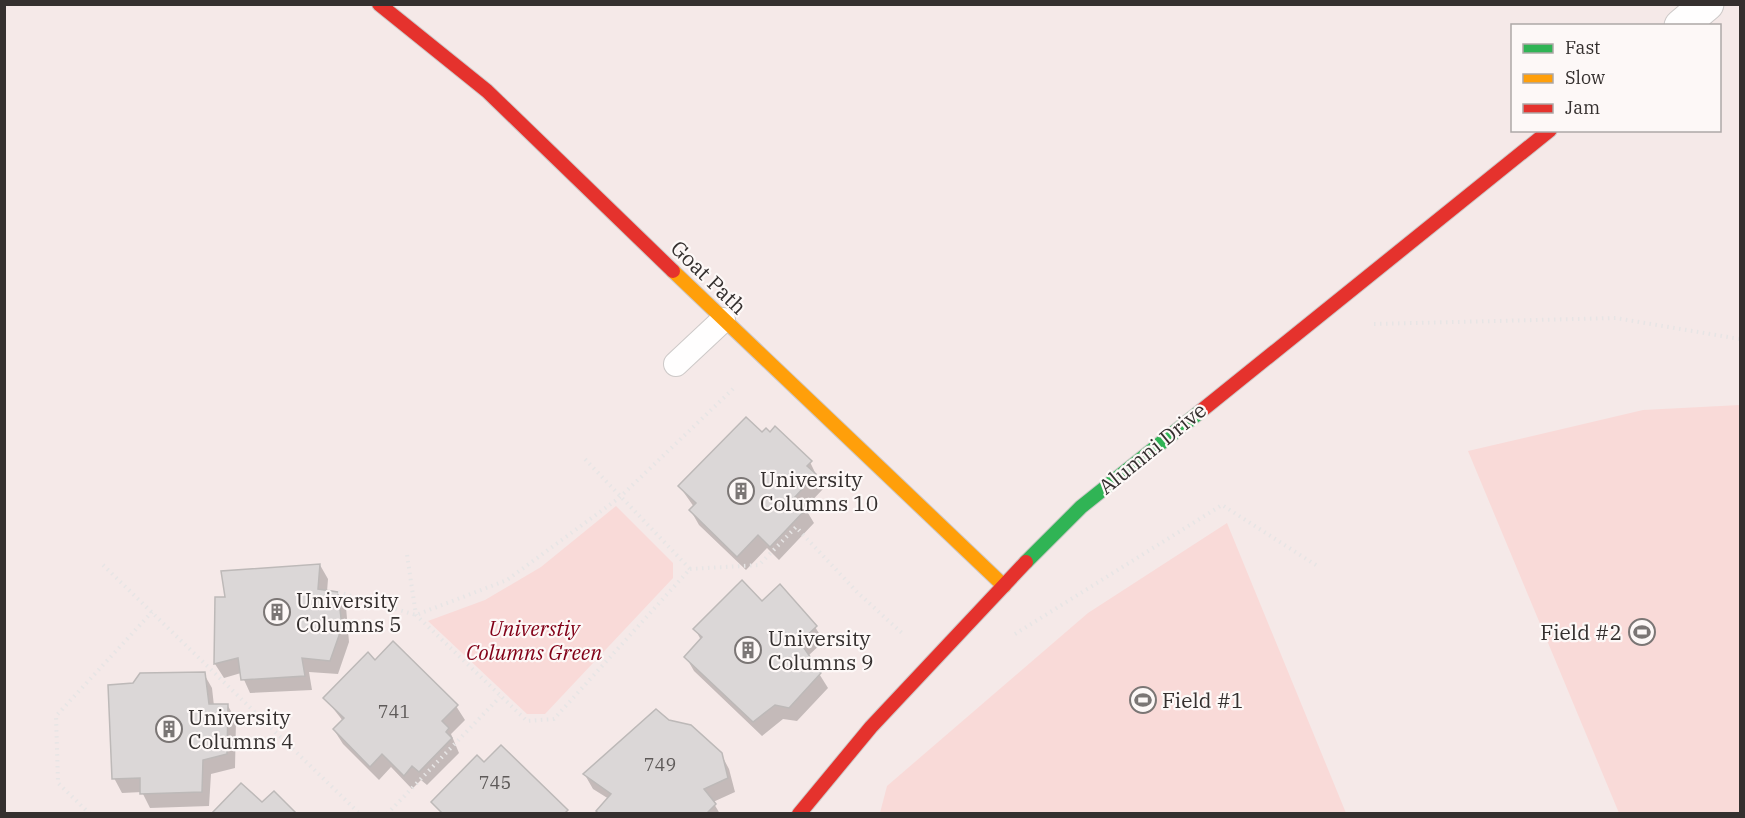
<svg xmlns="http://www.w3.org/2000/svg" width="1745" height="818" viewBox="0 0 1745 818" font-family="'IBM Plex Serif',serif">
	<rect width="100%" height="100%" fill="#fcf9f8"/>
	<!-- built -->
	<path fill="#f5e9e8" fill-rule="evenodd" d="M 5,5 L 1740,5 L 1740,813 L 5,813 ZM 1512,26 L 1720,26 L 1720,130 L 1512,130 Z"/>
	<!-- green -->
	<g fill="#f9dad8">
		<path d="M 1740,405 L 1740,813 L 1619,813 L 1468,451 L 1643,410 Z"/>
		<path d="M 616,506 L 673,563 L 673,578 L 545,714 L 527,714 L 428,621 L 485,600 L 541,567 Z"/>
		<path d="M 1227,523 L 1346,813 L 880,813 L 887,786 L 1088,613 Z"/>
	</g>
	<!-- shadow -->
	<g fill="#0003">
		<path d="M 762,435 L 810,462 L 823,489 L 805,508 L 814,523 L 779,560 L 767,548 L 746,570 L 699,525 L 691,511 L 694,507 L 680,487 Z"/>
		<path d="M 320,565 L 328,579 L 327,592 L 337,593 L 346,607 L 349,642 L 338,674 L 309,672 L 312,690 L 250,693 L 241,673 L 224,678 L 215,664 L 216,599 L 227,599 Z"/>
		<path d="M 762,603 L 815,627 L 824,641 L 808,656 L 828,688 L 797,721 L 783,719 L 762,736 L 694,671 L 686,657 L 701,640 L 695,629 Z"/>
		<path d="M 375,662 L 456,706 L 465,720 L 451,734 L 459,753 L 427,785 L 421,780 L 412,789 L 391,767 L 379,780 L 343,744 L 334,730 L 343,721 L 325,698 Z"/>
		<path d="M 204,674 L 212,688 L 214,706 L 228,706 L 236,720 L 235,768 L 211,774 L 209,806 L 150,808 L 142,792 L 122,793 L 114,778 Z"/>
		<path d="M 669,722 L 721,754 L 729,769 L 735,792 L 713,802 L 720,814 L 600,814 L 609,799 L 593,789 L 585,775 Z"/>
	</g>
	<!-- building -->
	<g fill="#dbd7d7" stroke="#bdb9b8" stroke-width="1.5">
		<path d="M 746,417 L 762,432 L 766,428 L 770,432 L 775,426 L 812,461 L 807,466 L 816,474 L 795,497 L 807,508 L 770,547 L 758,535 L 737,557 L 689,510 L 696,503 L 678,486 Z"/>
		<path d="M 320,564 L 318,589 L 338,592 L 342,627 L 330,661 L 302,658 L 305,676 L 241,680 L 238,658 L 214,664 L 215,597 L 225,597 L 221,571 Z"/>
		<path d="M 742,580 L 762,601 L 780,584 L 817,626 L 800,642 L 821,673 L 789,708 L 775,705 L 753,722 L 684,657 L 702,637 L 693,629 Z"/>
		<path d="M 393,641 L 458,705 L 442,721 L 449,728 L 446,732 L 452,738 L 419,772 L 412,766 L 404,776 L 382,754 L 370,767 L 333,729 L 344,718 L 323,698 L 368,652 L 375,660 Z"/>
		<path d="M 205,672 L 209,704 L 228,704 L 227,754 L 203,760 L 202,792 L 140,794 L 140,778 L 112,779 L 108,685 L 133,683 L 140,673 Z"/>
		<path d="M 656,709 L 669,720 L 691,725 L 722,753 L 728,778 L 704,789 L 716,804 L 706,814 L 599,814 L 596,811 L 611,794 L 583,774 Z"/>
		<path d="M 501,745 L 568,810 L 564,814 L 443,814 L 431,802 L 477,755 L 484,762 Z"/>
		<path d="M 241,783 L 262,802 L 274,791 L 297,814 L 211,814 Z"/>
	</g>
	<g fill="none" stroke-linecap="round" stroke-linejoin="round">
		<defs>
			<path id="lane" d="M 676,364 L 723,320"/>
			<path id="street" d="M 1681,26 L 1707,4"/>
			<path id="fast" d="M 1026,562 L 1081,507 L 1201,411"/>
			<path id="slow" d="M 673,271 L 1004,586"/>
			<g id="jam">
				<path d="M 379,4 L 487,91 L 673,271"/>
				<path d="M 1201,411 L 1550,130"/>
				<path d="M 799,814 L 871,727 L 1026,562"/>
			</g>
		</defs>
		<!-- lane casing -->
		<use href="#lane" stroke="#cdc9c8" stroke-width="26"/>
		<!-- street casing -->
		<use href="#street" stroke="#cdc9c8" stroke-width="35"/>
		<!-- fast casing -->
		<use href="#fast" stroke="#cdc9c8" stroke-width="16"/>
		<!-- slow casing -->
		<use href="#slow" stroke="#cdc9c8" stroke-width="16"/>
		<!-- jam casing -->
		<use href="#jam" stroke="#cdc9c8" stroke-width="16"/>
		<!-- path -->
		<g stroke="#e7e5e5" stroke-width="4" stroke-dasharray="1.5 4.5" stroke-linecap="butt">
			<path d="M 1374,324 L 1616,318 L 1740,339"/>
			<path d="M 407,555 L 416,615 L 527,721 L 554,719 L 690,569 L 583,457"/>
			<path d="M 103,565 L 360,814"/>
			<path d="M 690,569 L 759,565 L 796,527 L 858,593 L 903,634"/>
			<path d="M 338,592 L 416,615 L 507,580 L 619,498 L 735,387"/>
			<path d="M 1015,634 L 1222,505 L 1319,567"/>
			<path d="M 90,814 L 58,783 L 56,716 L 152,612"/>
			<path d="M 387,814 L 500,697"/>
		</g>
		<!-- lane -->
		<use href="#lane" stroke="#fffefe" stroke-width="24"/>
		<!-- street -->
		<use href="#street" stroke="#fffefe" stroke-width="33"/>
		<!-- fast -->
		<use href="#fast" stroke="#30b455" stroke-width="14"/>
		<!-- slow -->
		<use href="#slow" stroke="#ff9f0a" stroke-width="14"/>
		<!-- jam -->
		<use href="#jam" stroke="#e5322d" stroke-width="14"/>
	</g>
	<!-- icons -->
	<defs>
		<symbol id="building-ring" viewBox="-11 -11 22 22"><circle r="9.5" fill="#fdf8f7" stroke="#7b7675" stroke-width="1.5"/><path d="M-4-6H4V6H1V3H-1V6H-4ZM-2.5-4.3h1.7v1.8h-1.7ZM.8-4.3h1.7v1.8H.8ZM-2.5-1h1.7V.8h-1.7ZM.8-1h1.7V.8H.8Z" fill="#7b7675"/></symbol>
		<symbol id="stadium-ring" viewBox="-11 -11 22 22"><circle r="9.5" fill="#fdf8f7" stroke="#7b7675" stroke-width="1.5"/><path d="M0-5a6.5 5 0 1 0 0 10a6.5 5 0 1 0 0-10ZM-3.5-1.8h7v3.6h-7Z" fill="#7b7675"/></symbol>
	</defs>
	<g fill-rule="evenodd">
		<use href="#building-ring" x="726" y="476" width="30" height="30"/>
		<use href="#building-ring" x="262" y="597" width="30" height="30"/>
		<use href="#stadium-ring" x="1627" y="617" width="30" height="30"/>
		<use href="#building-ring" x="733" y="635" width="30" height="30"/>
		<use href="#stadium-ring" x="1128" y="685" width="30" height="30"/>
		<use href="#building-ring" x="154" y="714" width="30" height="30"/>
	</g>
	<g text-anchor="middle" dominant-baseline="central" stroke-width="4.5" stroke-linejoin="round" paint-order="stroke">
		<!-- number labels -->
		<g font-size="18" fill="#5e5a59">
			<text x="394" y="711">741</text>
			<text x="660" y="764">749</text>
			<text x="495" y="782">745</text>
		</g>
		<!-- street labels -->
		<g font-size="21" fill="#35302f" stroke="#fdf8f7">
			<text transform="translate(709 277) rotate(44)">Goat Path</text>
			<text transform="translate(1152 448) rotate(-39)">Alumni Drive</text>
		</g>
		<!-- poi labels -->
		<g font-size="21" fill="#35302f" stroke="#fdf8f7" text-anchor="start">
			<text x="760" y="479">University<tspan x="760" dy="24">Columns 10</tspan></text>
			<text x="296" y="600">University<tspan x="296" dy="24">Columns 5</tspan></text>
			<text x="1622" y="632" text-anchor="end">Field #2</text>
			<text x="768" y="638">University<tspan x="768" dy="24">Columns 9</tspan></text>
			<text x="1162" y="700">Field #1</text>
			<text x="188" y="717">University<tspan x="188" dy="24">Columns 4</tspan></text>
		</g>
		<!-- park labels -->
		<g font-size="21" font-style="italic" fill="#820017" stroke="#fdf8f7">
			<text x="534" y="628">Universtiy<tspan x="534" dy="24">Columns Green</tspan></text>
		</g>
	</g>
	<!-- border -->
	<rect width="1745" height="818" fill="none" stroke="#35302f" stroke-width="12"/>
	<!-- legend -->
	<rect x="1511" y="24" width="210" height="108" fill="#fdf8f7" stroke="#ada8a7" stroke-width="1.5"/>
	<rect x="1523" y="44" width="30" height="9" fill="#30b455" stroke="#ada8a7" stroke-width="1.5"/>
	<text x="1565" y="54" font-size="18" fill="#35302f">Fast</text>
	<rect x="1523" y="74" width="30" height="9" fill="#ff9f0a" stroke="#ada8a7" stroke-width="1.5"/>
	<text x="1565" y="84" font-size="18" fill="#35302f">Slow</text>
	<rect x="1523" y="104" width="30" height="9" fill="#e5322d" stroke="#ada8a7" stroke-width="1.5"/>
	<text x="1565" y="114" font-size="18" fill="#35302f">Jam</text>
</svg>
